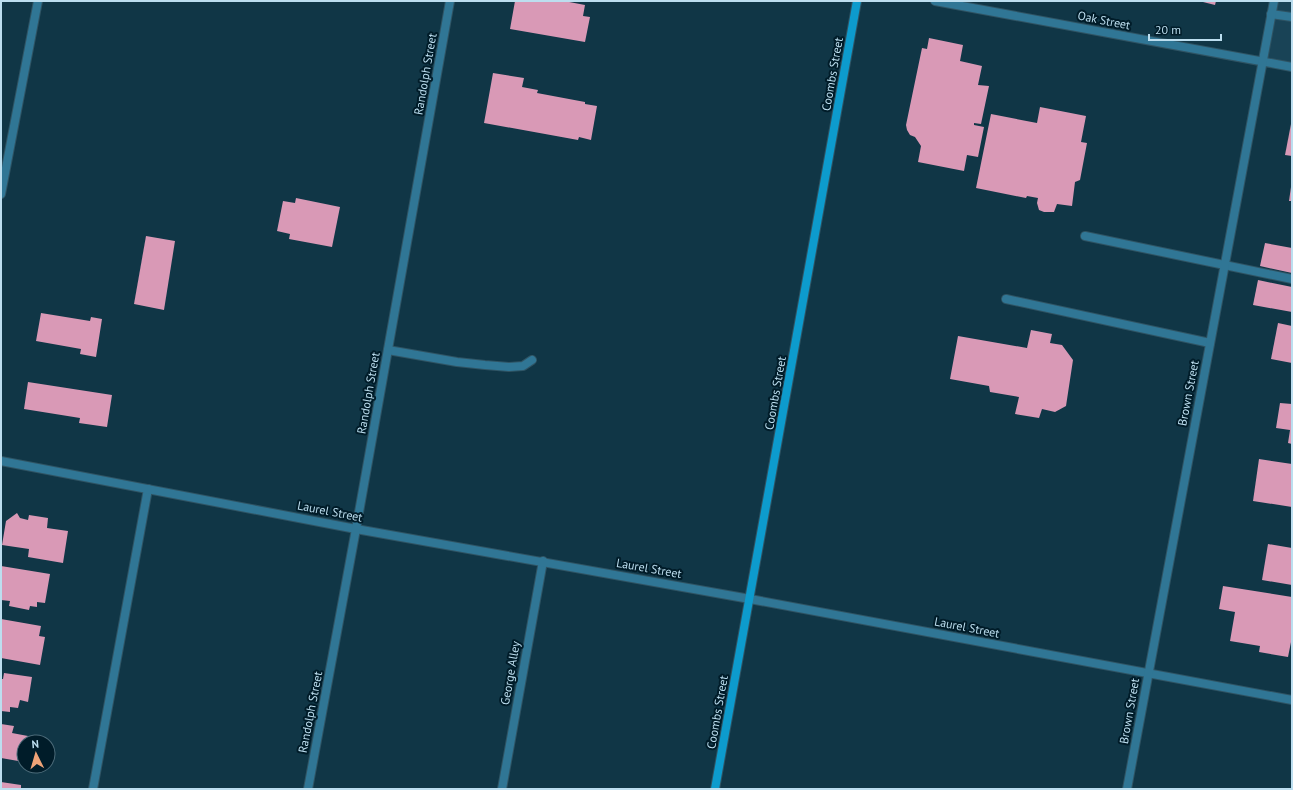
<svg xmlns="http://www.w3.org/2000/svg" width="1293" height="790" viewBox="0 0 1293 790" font-family="'PT Sans',sans-serif">
	<rect width="100%" height="100%" fill="#103646"/>
	<!-- built -->
	<path fill="#194356" d="M 1274,1 L 1292,1 L 1292,67 L 1262,62 Z"/>
	<!-- building -->
	<g fill="#d999b6">
		<path d="M 515,1 L 564,1 L 585,5 L 583,16 L 590,17 L 585,42 L 510,29 Z"/>
		<path d="M 1199,1 L 1216,1 L 1215,5 Z"/>
		<path d="M 929,38 L 963,45 L 960,61 L 982,66 L 978,85 L 989,86 L 981,124 L 974,123 L 974,125 L 984,127 L 978,157 L 967,155 L 964,171 L 918,162 L 921,146 L 915,137 L 910,135 L 907,130 L 906,125 L 922,48 L 927,49 Z"/>
		<path d="M 493,73 L 524,78 L 522,87 L 538,90 L 537,93 L 585,102 L 585,104 L 597,106 L 591,140 L 579,137 L 578,140 L 484,123 Z"/>
		<path d="M 1040,107 L 1086,116 L 1081,142 L 1087,143 L 1080,180 L 1075,182 L 1072,206 L 1057,204 L 1054,212 L 1044,212 L 1039,210 L 1037,203 L 1038,198 L 1027,196 L 1026,198 L 976,188 L 991,114 L 1037,123 Z"/>
		<path d="M 1291,124 L 1292,124 L 1292,156 L 1285,155 Z"/>
		<path d="M 1291,187 L 1292,187 L 1292,201 L 1289,201 Z"/>
		<path d="M 296,198 L 340,207 L 332,247 L 289,239 L 290,234 L 277,231 L 283,201 L 295,203 Z"/>
		<path d="M 146,236 L 175,241 L 164,310 L 134,304 Z"/>
		<path d="M 1265,243 L 1292,248 L 1292,273 L 1260,266 Z"/>
		<path d="M 1258,280 L 1292,287 L 1292,312 L 1253,305 Z"/>
		<path d="M 41,313 L 90,321 L 91,317 L 102,319 L 96,357 L 80,354 L 81,349 L 36,341 Z"/>
		<path d="M 1278,323 L 1292,326 L 1292,363 L 1271,359 Z"/>
		<path d="M 1031,330 L 1052,334 L 1050,343 L 1062,345 L 1073,360 L 1066,406 L 1055,412 L 1042,409 L 1039,418 L 1015,414 L 1019,397 L 990,392 L 989,386 L 950,379 L 958,336 L 1027,348 Z"/>
		<path d="M 28,382 L 112,395 L 107,427 L 79,423 L 80,418 L 24,409 Z"/>
		<path d="M 1280,403 L 1292,404 L 1292,444 L 1288,443 L 1290,430 L 1276,428 Z"/>
		<path d="M 1259,459 L 1292,464 L 1292,507 L 1253,501 Z"/>
		<path d="M 17,513 L 20,518 L 28,520 L 29,515 L 48,518 L 47,528 L 68,531 L 63,563 L 28,557 L 29,549 L 2,545 L 6,521 Z"/>
		<path d="M 1268,544 L 1292,548 L 1292,585 L 1262,580 Z"/>
		<path d="M 1,566 L 50,574 L 45,603 L 37,602 L 37,607 L 30,606 L 29,610 L 9,606 L 10,601 L 1,600 Z"/>
		<path d="M 1223,586 L 1292,597 L 1292,637 L 1288,657 L 1259,652 L 1260,646 L 1230,641 L 1235,612 L 1219,609 Z"/>
		<path d="M 1,619 L 41,626 L 39,636 L 45,637 L 40,665 L 1,658 Z"/>
		<path d="M 4,673 L 32,677 L 28,702 L 20,700 L 18,708 L 10,707 L 10,712 L 1,711 L 1,679 L 3,679 Z"/>
		<path d="M 1,724 L 14,726 L 12,733 L 28,736 L 27,742 L 24,742 L 24,762 L 1,758 Z"/>
		<path d="M 1,782 L 21,785 L 21,789 L 1,789 Z"/>
	</g>
	<g fill="none" stroke-linecap="round" stroke-linejoin="round">
		<defs>
			<g id="lane">
				<path d="M 1271,14 L 1292,17"/>
				<path d="M 1085,236 L 1292,279"/>
				<path d="M 1006,299 L 1210,343"/>
				<path d="M 388,350 L 457,362 L 485,365 L 509,367 L 523,366 L 532,360"/>
				<path d="M 93,789 L 148,489"/>
				<path d="M 502,789 L 543,561"/>
			</g>
			<g id="street">
				<path d="M 935,1 L 1292,67"/>
				<path d="M 1,194 L 38,1"/>
				<path d="M 1,461 L 356,529 L 750,599 L 1292,700"/>
				<path d="M 308,789 L 356,529 L 450,1"/>
				<path d="M 1127,789 L 1274,1"/>
			</g>
			<path id="secondary" d="M 715,789 L 857,1"/>
		</defs>
		<!-- lane casing -->
		<use href="#lane" stroke="#2f5464" stroke-width="10"/>
		<!-- street casing -->
		<use href="#street" stroke="#2f5464" stroke-width="10"/>
		<!-- secondary casing -->
		<use href="#secondary" stroke="#2f5464" stroke-width="10"/>
		<!-- lane -->
		<use href="#lane" stroke="#307695" stroke-width="8"/>
		<!-- street -->
		<use href="#street" stroke="#307695" stroke-width="8"/>
		<!-- secondary -->
		<use href="#secondary" stroke="#0d9bcd" stroke-width="8"/>
	</g>
	<g text-anchor="middle" dominant-baseline="central" stroke-width="4" stroke-linejoin="round" paint-order="stroke">
		<!-- street labels -->
		<g font-size="12" fill="#bcdeef" stroke="#001c29">
			<text transform="translate(1104 20) rotate(11)">Oak Street</text>
			<text transform="translate(425 74) rotate(-80)">Randolph Street</text>
			<text transform="translate(832 74) rotate(-80)">Coombs Street</text>
			<text transform="translate(368 393) rotate(-80)">Randolph Street</text>
			<text transform="translate(775 393) rotate(-80)">Coombs Street</text>
			<text transform="translate(1188 393) rotate(-79)">Brown Street</text>
			<text transform="translate(330 511) rotate(11)">Laurel Street</text>
			<text transform="translate(649 568) rotate(10)">Laurel Street</text>
			<text transform="translate(967 627) rotate(11)">Laurel Street</text>
			<text transform="translate(510 673) rotate(-80)">George Alley</text>
			<text transform="translate(1129 711) rotate(-80)">Brown Street</text>
			<text transform="translate(310 712) rotate(-79)">Randolph Street</text>
			<text transform="translate(717 712) rotate(-80)">Coombs Street</text>
		</g>
	</g>
	<!-- border -->
	<rect width="1293" height="790" fill="none" stroke="#bcdeef" stroke-width="4"/>
	<!-- north arrow -->
	<g transform="translate(36 754) rotate(355)"><circle r="19" fill="#001c29" stroke="#4b6a78"/>
	<path d="M0-3L7 15L0 10L-7 15Z" fill="#efa377"/>
	<text y="-6" font-size="11" font-weight="bold" text-anchor="middle" fill="#bcdeef">N</text>
	</g>
	<!-- scale -->
	<path d="M1149 34v6h72v-6" fill="none" stroke="#bcdeef" stroke-width="2"/>
	<text x="1155" y="34" font-size="12" fill="#bcdeef" stroke="#001c29" stroke-width="3" paint-order="stroke">20 m</text>
</svg>
